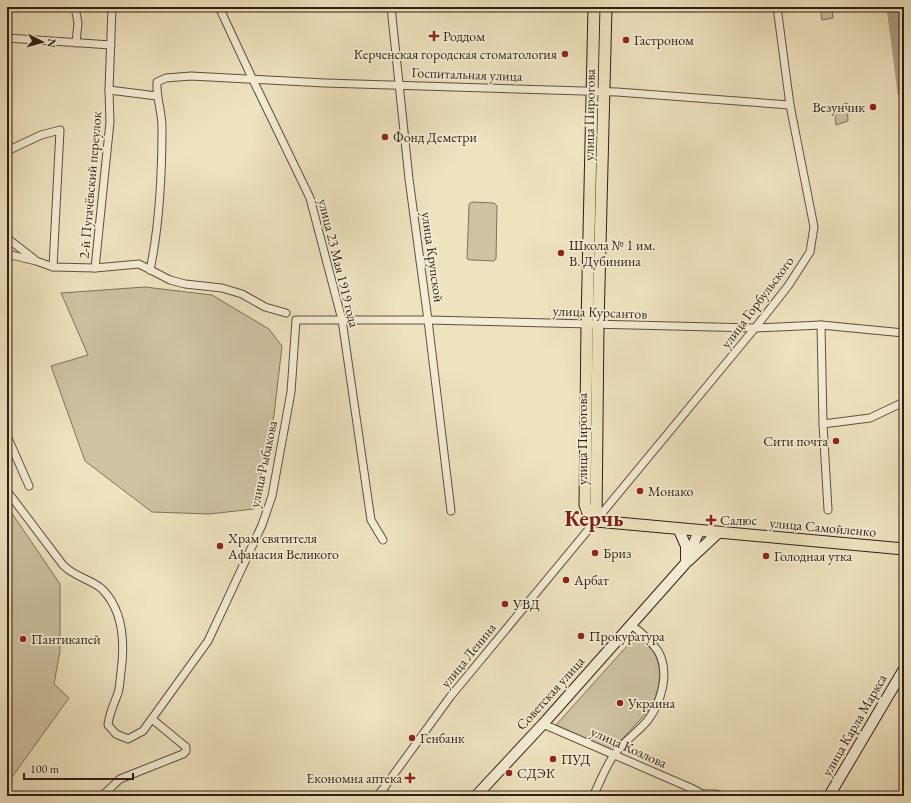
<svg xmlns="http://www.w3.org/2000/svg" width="911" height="803" viewBox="0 0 911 803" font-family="'EB Garamond',serif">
	<rect width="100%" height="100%" fill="#eee3bf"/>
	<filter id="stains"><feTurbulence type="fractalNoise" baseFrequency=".005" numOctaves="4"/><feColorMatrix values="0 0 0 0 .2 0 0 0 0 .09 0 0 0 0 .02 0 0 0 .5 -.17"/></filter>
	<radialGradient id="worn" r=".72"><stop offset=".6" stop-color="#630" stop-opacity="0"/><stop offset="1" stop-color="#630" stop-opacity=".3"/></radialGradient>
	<!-- green -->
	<g fill="#cec2a2" stroke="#80705a">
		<path d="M 820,7 L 832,7 L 833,18 L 822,20 Z"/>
		<path d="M 847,103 L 848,121 L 836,125 L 834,108 Z"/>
		<path d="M 472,202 L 494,203 L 497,206 L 496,259 L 494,261 L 471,260 L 467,259 L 469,205 L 470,203 Z"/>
		<path d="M 145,287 L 212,295 L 269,329 L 282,346 L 274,415 L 254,509 L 209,514 L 152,512 L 85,461 L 51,366 L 88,355 L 61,293 Z"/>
		<path d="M 7,506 L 60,584 L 60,651 L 54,684 L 69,698 L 7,784 Z"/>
		<path d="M 635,637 C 641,641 647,644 652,650 C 665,667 659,694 649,710 L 612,750 L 556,725 Z"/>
	</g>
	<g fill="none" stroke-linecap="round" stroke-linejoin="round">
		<!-- river -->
		<path stroke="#aea084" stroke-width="13" d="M 893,7 L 904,92"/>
		<defs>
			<g id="street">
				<path d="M 75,7 L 78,23 L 76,43"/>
				<path d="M 219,7 L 253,80 L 310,198 L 342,320 L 371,520 L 383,540"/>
				<path d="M 391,7 L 409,179 L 428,320 L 451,511"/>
				<path d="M 7,38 L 111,45"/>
				<path d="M 109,90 L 157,96"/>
				<path d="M 7,151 L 41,135 L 60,130 L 53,267"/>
				<path d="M 7,238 L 34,259"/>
				<path d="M 7,254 L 36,261 L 53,267 L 95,268 L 139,264 L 170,280 L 185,284 L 222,288 L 242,294 L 265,307 L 286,313"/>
				<path d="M 95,268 L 110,122 L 109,90 L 112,7"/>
				<path d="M 150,270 C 160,223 162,175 162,127 C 162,112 156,97 157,82 L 166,78 L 191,76 L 325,83 L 617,92 L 790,105"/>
				<path d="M 821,325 L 823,424 L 828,510"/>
				<path d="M 823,424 L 870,418 L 904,402"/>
				<path d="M 7,436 L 29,486"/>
				<path d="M 7,491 L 63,565 C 74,577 91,579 102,589 C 124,611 125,643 121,672 C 120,679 120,686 118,693 C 114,704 109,714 108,725 L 116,734 L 128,739 L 143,731 L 208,641 L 262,525 L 272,496 L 291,392 L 296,320 L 428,320 L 755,328 L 821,325 L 904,333"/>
				<path d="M 543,724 L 693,789 L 706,796"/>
				<path d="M 381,791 L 389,796"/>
				<path d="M 704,794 L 716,794 L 721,796"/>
				<path d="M 102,796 L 120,779 L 183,754 L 186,751 L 186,747 L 152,719"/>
				<path d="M 378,796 L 450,697 L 755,328 L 788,286 L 810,252 L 814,227 L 790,105 L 777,7"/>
				<path d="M 593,796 C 600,783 605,767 614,755 C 623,742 638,732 648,720 C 662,701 670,672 658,651 C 651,641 641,632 631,625"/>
			</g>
			<g id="secondary">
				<path d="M 678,528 L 686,546 L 686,558"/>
				<path d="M 688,561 L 719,532"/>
				<path d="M 476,796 L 543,724 L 685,564 L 699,531"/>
				<path d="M 829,796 L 904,669"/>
			</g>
			<g id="primary">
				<path d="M 594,7 L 587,324 L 585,505 L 588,513 L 596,521"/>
				<path d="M 596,521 L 598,325 L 606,7"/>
				<path d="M 596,521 L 904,549"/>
			</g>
		</defs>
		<!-- street casing -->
		<use href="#street" stroke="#604f3d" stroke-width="9"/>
		<!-- secondary casing -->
		<use href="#secondary" stroke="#311e12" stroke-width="12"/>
		<!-- primary casing -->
		<use href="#primary" stroke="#311e12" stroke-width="13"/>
		<!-- street -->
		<use href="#street" stroke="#f4edd5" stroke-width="7"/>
		<!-- secondary -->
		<use href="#secondary" stroke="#f4edd5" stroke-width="10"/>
		<!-- primary -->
		<use href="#primary" stroke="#eee3bf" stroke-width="11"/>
	</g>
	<!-- markers -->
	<g fill="#8f2418" stroke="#f4edd5" stroke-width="1.5">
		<path d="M432 30h4v4h4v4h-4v4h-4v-4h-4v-4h4z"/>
		<circle cx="626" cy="40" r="4"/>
		<circle cx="565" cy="54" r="4"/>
		<circle cx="873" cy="107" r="4"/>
		<circle cx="385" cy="137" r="4"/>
		<circle cx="561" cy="253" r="4"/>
		<circle cx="836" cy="441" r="4"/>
		<circle cx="640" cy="491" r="4"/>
		<path d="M709 514h4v4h4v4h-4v4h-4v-4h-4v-4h4z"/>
		<circle cx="220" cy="546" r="4"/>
		<circle cx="595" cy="553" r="4"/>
		<circle cx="766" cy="556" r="4"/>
		<circle cx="566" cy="580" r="4"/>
		<circle cx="505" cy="604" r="4"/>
		<circle cx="581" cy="636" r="4"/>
		<circle cx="23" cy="639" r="4"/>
		<circle cx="620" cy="703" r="4"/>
		<circle cx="412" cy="738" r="4"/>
		<circle cx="553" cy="759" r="4"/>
		<circle cx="509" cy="773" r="4"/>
		<path d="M408 772h4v4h4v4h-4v4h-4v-4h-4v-4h4z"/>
	</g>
	<g text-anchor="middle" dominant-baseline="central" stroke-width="3.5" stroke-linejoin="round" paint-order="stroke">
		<!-- poi labels -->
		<g font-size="14" fill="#311e12" stroke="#f4edd5" text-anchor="start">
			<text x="443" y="36">Роддом</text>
			<text x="634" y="40">Гастроном</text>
			<text x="557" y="54" text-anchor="end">Керченская городская стоматология</text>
			<text x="865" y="107" text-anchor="end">Везунчик</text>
			<text x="393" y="137">Фонд Деметри</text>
			<text x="569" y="245">Школа № 1 им.<tspan x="569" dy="16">В. Дубинина</tspan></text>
			<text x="828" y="441" text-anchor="end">Сити почта</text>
			<text x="648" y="491">Монако</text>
			<text x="720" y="520">Салюс</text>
			<text x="228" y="538">Храм святителя<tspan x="228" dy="16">Афанасия Великого</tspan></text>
			<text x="603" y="553">Бриз</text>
			<text x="774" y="556">Голодная утка</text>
			<text x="574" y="580">Арбат</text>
			<text x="513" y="604">УВД</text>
			<text x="589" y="636">Прокуратура</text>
			<text x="31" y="639">Пантикапей</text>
			<text x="628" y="703">Украина</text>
			<text x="420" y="738">Генбанк</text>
			<text x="561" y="759">ПУД</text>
			<text x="517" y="773">СДЭК</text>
			<text x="402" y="778" text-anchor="end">Економна аптека</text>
		</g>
		<!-- street labels -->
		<g font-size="14" fill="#311e12" stroke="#f4edd5">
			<text transform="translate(467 74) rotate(2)">Госпитальная улица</text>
			<text transform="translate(589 115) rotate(-89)">улица Пирогова</text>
			<text transform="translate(90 185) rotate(-85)">2-й Пугачёвский переулок</text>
			<text transform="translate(433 257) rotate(82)">улица Крупской</text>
			<text transform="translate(339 263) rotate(76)">улица 23 Мая 1919 года</text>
			<text transform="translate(757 302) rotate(-53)">улица Горбульского</text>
			<text transform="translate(600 312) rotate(2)">улица Курсантов</text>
			<text transform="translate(582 439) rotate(-90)">улица Пирогова</text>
			<text transform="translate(263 464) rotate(-78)">улица Рыбакова</text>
			<text transform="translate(823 527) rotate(5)">улица Самойленко</text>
			<text transform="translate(468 655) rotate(-51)">улица Ленина</text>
			<text transform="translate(550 693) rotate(-48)">Советская улица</text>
			<text transform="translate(854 725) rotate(-60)">улица Карла Маркса</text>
			<text transform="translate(629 747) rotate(24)">улица Козлова</text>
		</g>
		<!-- town labels -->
		<g font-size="22" font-weight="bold" fill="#7a1f14" stroke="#f4edd5">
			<text x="594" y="518">Керчь</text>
		</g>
	</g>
	<!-- margin -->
	<rect width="911" height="803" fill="none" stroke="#eee3bf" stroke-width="24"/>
	<rect x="8" y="8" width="895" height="787" fill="none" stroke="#311e12" stroke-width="2"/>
	<rect x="12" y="12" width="887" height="779" fill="none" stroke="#311e12"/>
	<!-- north arrow -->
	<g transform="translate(42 42) rotate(96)" stroke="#f4edd5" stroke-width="3" paint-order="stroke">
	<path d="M0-3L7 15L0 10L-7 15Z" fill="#311e12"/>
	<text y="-6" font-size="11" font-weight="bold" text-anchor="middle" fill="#311e12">N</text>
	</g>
	<!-- scale -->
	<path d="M24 773v6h109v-6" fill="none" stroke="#311e12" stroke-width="2"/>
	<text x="30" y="773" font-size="12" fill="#311e12" stroke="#f4edd5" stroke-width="3" paint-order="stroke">100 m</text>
	<rect width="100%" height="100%" filter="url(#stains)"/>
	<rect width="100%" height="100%" fill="url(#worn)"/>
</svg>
